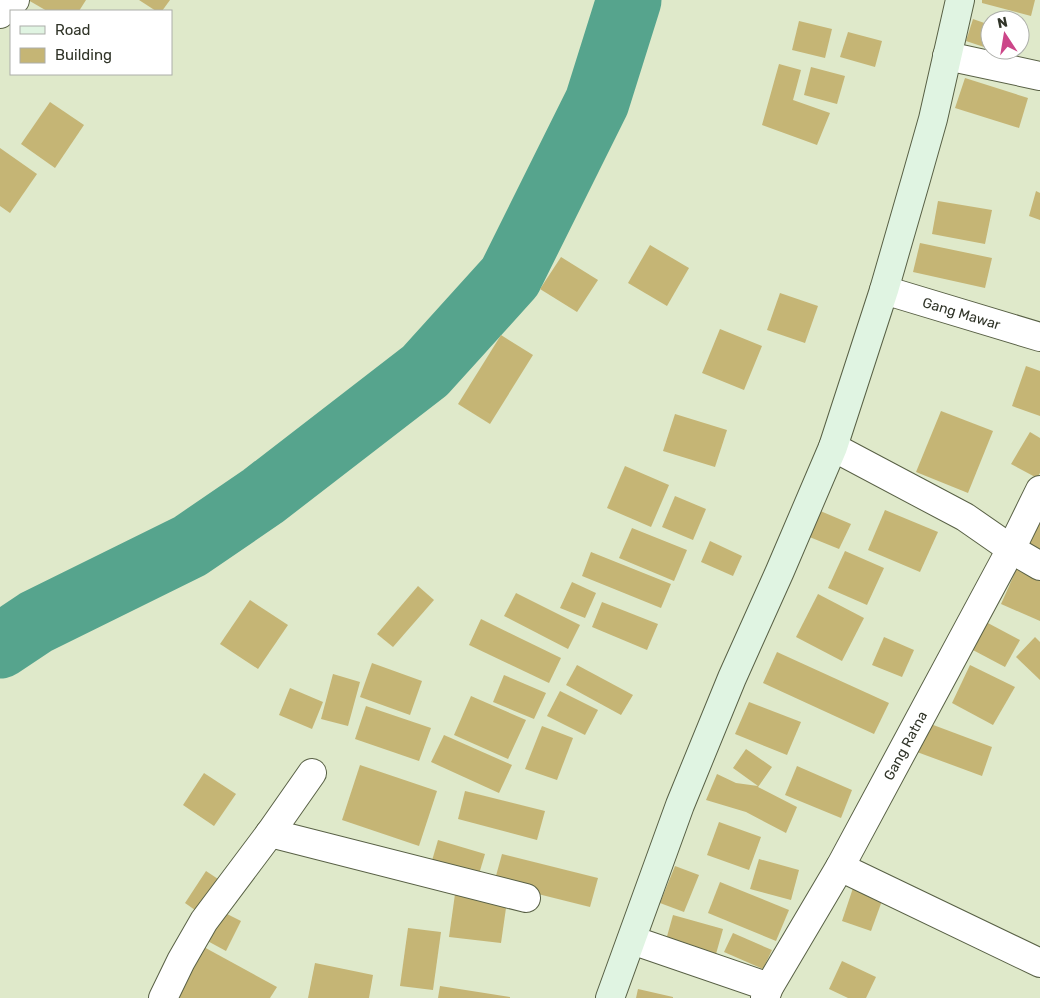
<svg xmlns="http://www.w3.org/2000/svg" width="1040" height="998" viewBox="0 0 1040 998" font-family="Rubik,sans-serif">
	<rect width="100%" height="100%" fill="#dfe9ca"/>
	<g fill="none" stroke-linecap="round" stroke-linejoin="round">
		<!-- river -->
		<path stroke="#56a48d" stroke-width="65" d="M 0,646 L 36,622 L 190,546 L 263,496 L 425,371 L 510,277 L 597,102 L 629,0"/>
	</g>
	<!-- building -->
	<g fill="#c5b575">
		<path d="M 28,0 L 86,0 L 79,11 L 47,11 Z"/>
		<path d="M 139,0 L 170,0 L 162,11 L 156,11 Z"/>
		<path d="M 982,0 L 1035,0 L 1031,16 L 982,3 Z"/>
		<path d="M 973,19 L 990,25 L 990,49 L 966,41 Z"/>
		<path d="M 799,21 L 832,29 L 825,58 L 792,50 Z"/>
		<path d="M 848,32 L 882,41 L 875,67 L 840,57 Z"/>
		<path d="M 779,64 L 801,70 L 793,100 L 830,113 L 817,145 L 762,125 Z"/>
		<path d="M 811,67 L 845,76 L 837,104 L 804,95 Z"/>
		<path d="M 965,78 L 1028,98 L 1019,128 L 955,108 Z"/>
		<path d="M 50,102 L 84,125 L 55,168 L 21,144 Z"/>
		<path d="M 0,148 L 37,174 L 10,213 L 0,206 Z"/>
		<path d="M 1036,191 L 1040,193 L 1040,220 L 1029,216 Z"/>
		<path d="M 938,201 L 992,210 L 985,244 L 932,234 Z"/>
		<path d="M 920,243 L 992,258 L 985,288 L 913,272 Z"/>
		<path d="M 650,245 L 689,268 L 667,306 L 628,283 Z"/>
		<path d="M 561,257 L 598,280 L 577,312 L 540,289 Z"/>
		<path d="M 780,293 L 818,306 L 805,343 L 767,330 Z"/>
		<path d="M 720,329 L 762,346 L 744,390 L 702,373 Z"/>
		<path d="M 501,335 L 533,355 L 490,424 L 458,404 Z"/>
		<path d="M 1026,366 L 1040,371 L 1040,416 L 1012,406 Z"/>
		<path d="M 941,411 L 993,431 L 968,493 L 916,472 Z"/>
		<path d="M 675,414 L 727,430 L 715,467 L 663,451 Z"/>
		<path d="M 1030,432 L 1040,438 L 1040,473 L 1037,478 L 1011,464 Z"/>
		<path d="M 625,466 L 669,485 L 651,527 L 607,508 Z"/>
		<path d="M 675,496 L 706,509 L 693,540 L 662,527 Z"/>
		<path d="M 818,510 L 851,524 L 839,549 L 807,536 Z"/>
		<path d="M 885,510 L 938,532 L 920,572 L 868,550 Z"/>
		<path d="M 1040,518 L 1040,557 L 1023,549 Z"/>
		<path d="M 632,528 L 687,550 L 674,581 L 619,558 Z"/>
		<path d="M 710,541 L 742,556 L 733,576 L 701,562 Z"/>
		<path d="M 845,551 L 884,568 L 867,605 L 828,588 Z"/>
		<path d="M 591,552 L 671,584 L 661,608 L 582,576 Z"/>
		<path d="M 1018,566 L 1040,576 L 1040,621 L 1001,604 Z"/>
		<path d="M 572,582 L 596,593 L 585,618 L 560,608 Z"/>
		<path d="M 418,586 L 434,600 L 393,647 L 377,634 Z"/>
		<path d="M 516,593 L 580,625 L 568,649 L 504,616 Z"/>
		<path d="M 818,594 L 864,618 L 842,661 L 796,637 Z"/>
		<path d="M 250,600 L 288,625 L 258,669 L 220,644 Z"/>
		<path d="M 602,602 L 658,624 L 647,650 L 592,627 Z"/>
		<path d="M 481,619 L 561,658 L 549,683 L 469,645 Z"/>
		<path d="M 986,622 L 1020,640 L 1005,667 L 971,649 Z"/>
		<path d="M 884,637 L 914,650 L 902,677 L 872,665 Z"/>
		<path d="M 1035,637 L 1040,642 L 1040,680 L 1016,657 Z"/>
		<path d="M 777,652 L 889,703 L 874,734 L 763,683 Z"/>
		<path d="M 372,663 L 422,681 L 410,715 L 360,697 Z"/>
		<path d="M 577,665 L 633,695 L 621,715 L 566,685 Z"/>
		<path d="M 970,665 L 1015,687 L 993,725 L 952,703 Z"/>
		<path d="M 333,674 L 360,682 L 348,726 L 321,719 Z"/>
		<path d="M 504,675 L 546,693 L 534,719 L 493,702 Z"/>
		<path d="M 290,688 L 323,702 L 312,729 L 279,715 Z"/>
		<path d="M 560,691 L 598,710 L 585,735 L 547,716 Z"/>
		<path d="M 471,696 L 526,720 L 508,759 L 454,735 Z"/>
		<path d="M 749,702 L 801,722 L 787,755 L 735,734 Z"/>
		<path d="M 366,706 L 431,728 L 419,761 L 355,739 Z"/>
		<path d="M 928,723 L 992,747 L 982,776 L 917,752 Z"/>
		<path d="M 542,726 L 573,738 L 557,780 L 525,769 Z"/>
		<path d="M 444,735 L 512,765 L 499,793 L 431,762 Z"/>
		<path d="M 746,749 L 772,767 L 758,787 L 797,807 L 786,833 L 746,812 L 706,800 L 717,774 L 736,783 L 758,786 L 733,768 Z"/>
		<path d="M 360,765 L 437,791 L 419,846 L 342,820 Z"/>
		<path d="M 797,766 L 852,790 L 841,818 L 785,795 Z"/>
		<path d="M 204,773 L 236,794 L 214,826 L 183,805 Z"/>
		<path d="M 465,791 L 545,811 L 537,840 L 458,819 Z"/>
		<path d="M 719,822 L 761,837 L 749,870 L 707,855 Z"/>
		<path d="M 438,840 L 485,854 L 476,884 L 429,871 Z"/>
		<path d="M 502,854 L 598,878 L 590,907 L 494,883 Z"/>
		<path d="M 759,859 L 799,870 L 791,900 L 750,889 Z"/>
		<path d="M 675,866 L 699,875 L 684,912 L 660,903 Z"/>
		<path d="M 206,871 L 227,885 L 205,917 L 185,903 Z"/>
		<path d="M 856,879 L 886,890 L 871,931 L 842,921 Z"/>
		<path d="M 720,882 L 789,910 L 776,941 L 708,913 Z"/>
		<path d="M 455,894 L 507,901 L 501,943 L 449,937 Z"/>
		<path d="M 217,909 L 241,921 L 226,951 L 202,938 Z"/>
		<path d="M 673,915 L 723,929 L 714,961 L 664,947 Z"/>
		<path d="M 408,928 L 441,932 L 433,990 L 400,986 Z"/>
		<path d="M 733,933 L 772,950 L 763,969 L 724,952 Z"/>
		<path d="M 202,946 L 277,987 L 270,998 L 173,998 Z"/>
		<path d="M 842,961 L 876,977 L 866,998 L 848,998 L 829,989 Z"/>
		<path d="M 315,963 L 373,975 L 369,998 L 308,998 Z"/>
		<path d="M 440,986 L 510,997 L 510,998 L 438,998 Z"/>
		<path d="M 638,989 L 673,997 L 673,998 L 636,998 Z"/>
	</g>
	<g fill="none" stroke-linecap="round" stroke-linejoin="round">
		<defs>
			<g id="street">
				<path d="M 0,14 L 15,0"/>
				<path d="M 947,56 L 1040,76"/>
				<path id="s1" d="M 884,290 L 1040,337"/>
				<path d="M 833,447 L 965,517 L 1011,549 L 1040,566"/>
				<path d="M 270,833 L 526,898"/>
				<path d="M 840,867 L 1040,963"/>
				<path d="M 632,940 L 769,987"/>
				<path d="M 163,998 L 181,961 L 204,921 L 270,833 L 312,773"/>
				<path id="s2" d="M 765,998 L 769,987 L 840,867 L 1011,549 L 1040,490"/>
			</g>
			<path id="secondary" d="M 610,998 L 680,805 L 732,678 L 780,571 L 833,447 L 884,290 L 916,179 L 933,119 L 960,0"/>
		</defs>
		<!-- street casing -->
		<use href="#street" stroke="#586045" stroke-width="30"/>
		<!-- secondary casing -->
		<use href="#secondary" stroke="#586045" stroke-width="30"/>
		<!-- street -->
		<use href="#street" stroke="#fff" stroke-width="28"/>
		<!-- secondary -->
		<use href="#secondary" stroke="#e0f4e2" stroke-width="28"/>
	</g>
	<g text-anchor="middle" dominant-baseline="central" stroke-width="4.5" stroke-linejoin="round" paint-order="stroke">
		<!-- street labels -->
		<g font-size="14" fill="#303428" stroke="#fff">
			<text stroke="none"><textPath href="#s1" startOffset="81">Gang Mawar</textPath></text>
			<text stroke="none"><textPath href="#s2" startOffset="289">Gang Ratna</textPath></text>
		</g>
	</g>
	<!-- legend -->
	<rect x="10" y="10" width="162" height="65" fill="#ffffff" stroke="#acaea9"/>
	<rect x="20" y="26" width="25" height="8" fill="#e0f4e2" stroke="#acaea9"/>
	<text x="55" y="35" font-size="15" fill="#303428">Road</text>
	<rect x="20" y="48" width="25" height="15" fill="#c5b575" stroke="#acaea9"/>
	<text x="55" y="60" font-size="15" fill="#303428">Building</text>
	<!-- north arrow -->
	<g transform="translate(1005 35) rotate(348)"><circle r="24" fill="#ffffff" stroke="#acaea9"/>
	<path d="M0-4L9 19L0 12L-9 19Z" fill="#cc4689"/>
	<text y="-8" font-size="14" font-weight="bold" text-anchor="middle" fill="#303428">N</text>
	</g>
</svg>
